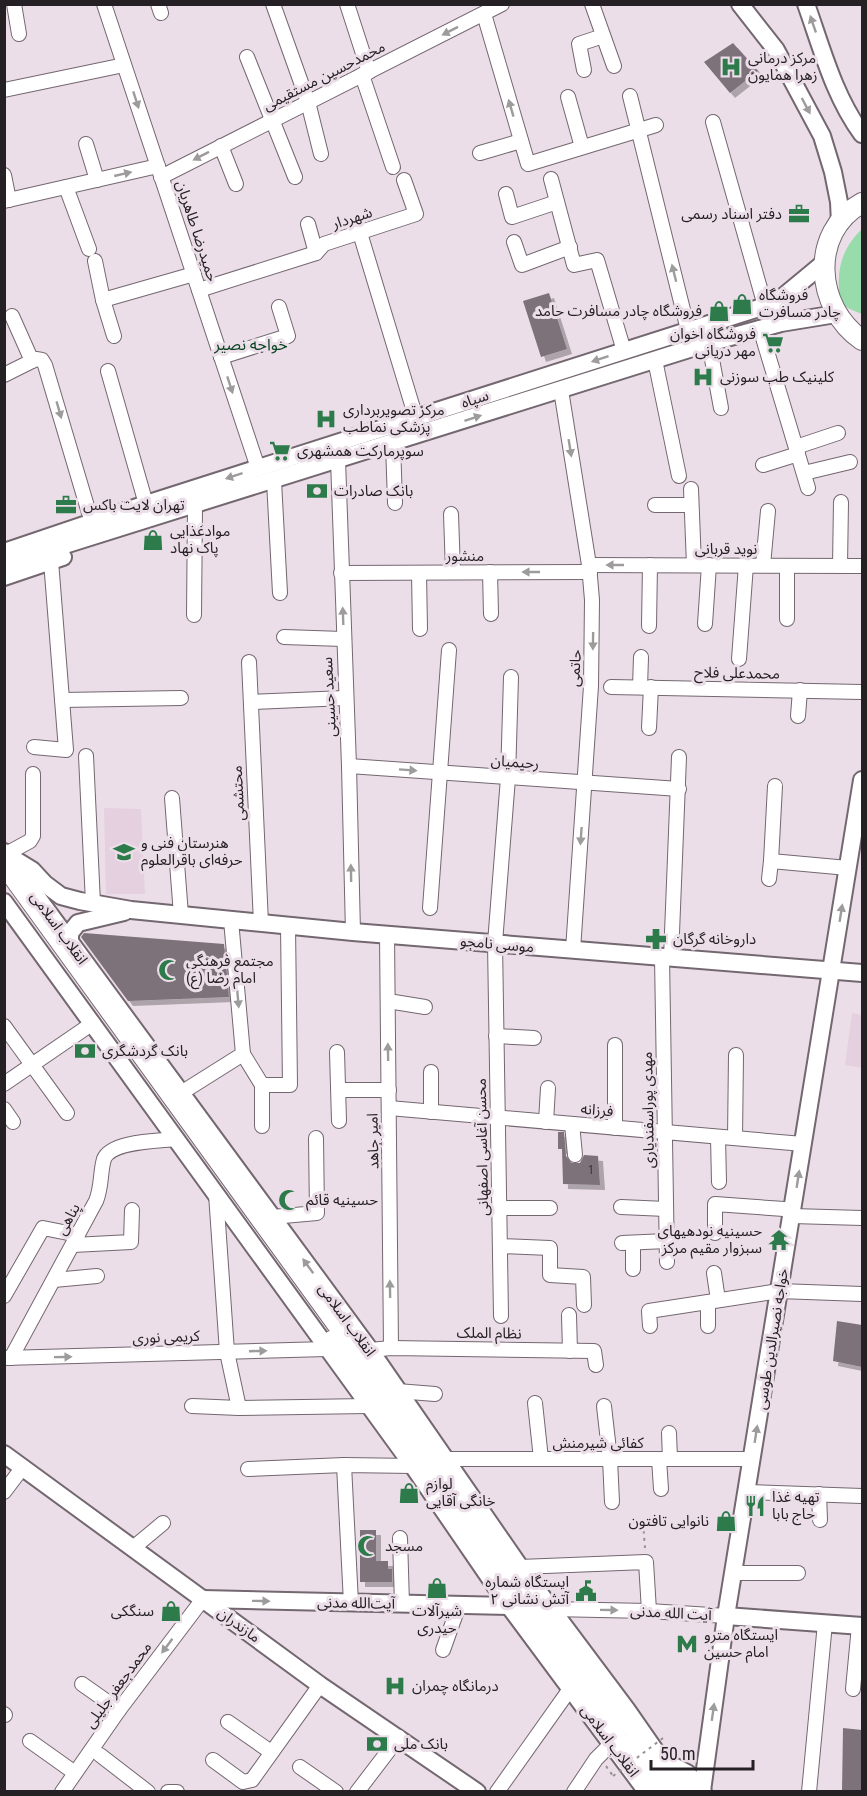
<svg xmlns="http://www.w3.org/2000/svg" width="867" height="1796" font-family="'Roboto Condensed','Noto Sans Arabic',sans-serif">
<defs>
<filter id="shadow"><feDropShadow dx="5" dy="5" stdDeviation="0" flood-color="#0004"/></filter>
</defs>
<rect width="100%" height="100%" fill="#ecdee8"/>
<g fill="#e4d0de">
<polygon points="104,808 141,809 145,894 106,894"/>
<polygon points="852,1013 862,1015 862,1068 845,1065"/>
</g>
<path fill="#98dcac" d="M862,229V314C854,311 843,307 839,299C838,296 839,292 839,289C837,265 845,245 862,229Z"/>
<g fill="#7d717a" filter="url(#shadow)">
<polygon points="733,43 758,71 730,93 704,62"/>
<polygon points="549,293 567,349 541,357 523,301"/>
<polygon points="84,933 224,944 229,997 128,1001 81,937"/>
<polygon points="558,1132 564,1132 566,1156 571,1163 580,1163 584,1155 598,1156 600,1185 563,1184 562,1149 558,1149"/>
<polygon points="837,1321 862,1325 862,1367 833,1361"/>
<polygon points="360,1530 376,1530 376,1561 388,1561 388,1569 392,1569 392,1582 360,1582"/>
<polygon points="843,1728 862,1730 862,1791 842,1791"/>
</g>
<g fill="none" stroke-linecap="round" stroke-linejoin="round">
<defs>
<g id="minor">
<polyline points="14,4 19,34"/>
<polyline points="104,4 258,468"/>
<polyline points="158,4 161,13"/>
<polyline points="273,4 308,102 321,154"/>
<polyline points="347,4 369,72"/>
<polyline points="592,4 614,66"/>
<polyline points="484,14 528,164 656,125"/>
<polyline points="247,57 295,177"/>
<polyline points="584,70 579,44 603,36"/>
<polyline points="362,75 393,167"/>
<polyline points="4,90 124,65"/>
<polyline points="630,96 688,330"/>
<polyline points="568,97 582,147"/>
<polyline points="713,122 765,306"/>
<polyline points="86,144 97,180"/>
<polyline points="221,146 236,184"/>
<polyline points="480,153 521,141"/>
<polyline points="4,175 9,200"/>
<polyline points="161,177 502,4"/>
<polyline points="551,179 574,265 597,260 624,351"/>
<polyline points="66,187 89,249"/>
<polyline points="506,194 512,217 557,202"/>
<polyline points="4,201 158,166"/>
<polyline points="308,224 316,253"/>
<polyline points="360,233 416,418"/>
<polyline points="514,242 522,265 570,247"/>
<polyline points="95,261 103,300 114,336"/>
<polyline points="199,290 316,253 324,244 416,214 404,180"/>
<polyline points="103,300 194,274"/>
<polyline points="12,316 32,361"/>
<polyline points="760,328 808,488"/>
<polyline points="709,343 721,408"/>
<polyline points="221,357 288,336 279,307"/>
<polyline points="655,360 679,476"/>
<polyline points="108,371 146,504"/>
<polyline points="4,375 36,359 42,360 45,365 89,513"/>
<polyline points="561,390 589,565 592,600 591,686 573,950"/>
<polyline points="393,443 395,503"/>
<polyline points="796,447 838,433"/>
<polyline points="338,460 349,766 353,932"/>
<polyline points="763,465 798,454"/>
<polyline points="804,473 850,462"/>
<polyline points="274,481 280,593"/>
<polyline points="691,489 694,565"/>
<polyline points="655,505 691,505"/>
<polyline points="451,514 453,572"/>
<polyline points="589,565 862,566"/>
<polyline points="763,565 768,511"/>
<polyline points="840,566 841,502"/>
<polyline points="490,572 491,614"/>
<polyline points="341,573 590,572"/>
<polyline points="419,573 420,629"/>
<polyline points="194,615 195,506"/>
<polyline points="787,619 787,566"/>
<polyline points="705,624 709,565"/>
<polyline points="649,626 650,565"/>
<polyline points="284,637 343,639"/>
<polyline points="739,659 746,565"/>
<polyline points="249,662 261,923"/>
<polyline points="611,687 862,692"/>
<polyline points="640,687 641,657"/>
<polyline points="62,700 181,698"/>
<polyline points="251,702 345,698"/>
<polyline points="798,716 800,690"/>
<polyline points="649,728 651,687"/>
<polyline points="34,747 66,750 51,561"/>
<polyline points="86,756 93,903"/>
<polyline points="349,766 679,789"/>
<polyline points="172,798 181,915"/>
<polyline points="6,854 30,841 33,836 33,774"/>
<polyline points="771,861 775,786"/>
<polyline points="4,869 580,1665 631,1730 672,1792"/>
<polyline points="769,879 771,861 848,868"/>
<polyline points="430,908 449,650"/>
<polyline points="387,935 391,1348"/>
<polyline points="662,957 667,1262"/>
<polyline points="671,958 679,757"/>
<polyline points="388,1001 425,1007"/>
<polyline points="4,1026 67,1113"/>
<polyline points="496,1036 534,1038"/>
<polyline points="337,1052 339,1121"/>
<polyline points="243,1054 262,1085 290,1085 288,926"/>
<polyline points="431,1072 431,1112"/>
<polyline points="4,1084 93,1023"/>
<polyline points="262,1085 262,1126"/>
<polyline points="339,1090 389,1090"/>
<polyline points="181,1093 243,1054 231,920"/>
<polyline points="389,1108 803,1144"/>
<polyline points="4,1109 13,1122"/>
<polyline points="546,1122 548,1088"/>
<polyline points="572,1124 575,1155"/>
<polyline points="615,1128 615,1045"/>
<polyline points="718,1137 719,1182"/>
<polyline points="735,1138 736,1055"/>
<polyline points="216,1194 227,1352 239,1408 368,1406"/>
<polyline points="621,1207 666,1209"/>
<polyline points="499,1208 550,1208"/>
<polyline points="792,1216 862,1218"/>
<polyline points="272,1217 317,1213 316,1138"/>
<polyline points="715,1233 715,1204 784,1209"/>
<polyline points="622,1243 667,1241"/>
<polyline points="73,1245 131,1242 132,1210"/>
<polyline points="500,1246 550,1248 550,1275 583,1277 584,1305"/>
<polyline points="633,1269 633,1243"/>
<polyline points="714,1273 718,1300"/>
<polyline points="54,1280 97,1276"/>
<polyline points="4,1296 43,1228 78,1235"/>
<polyline points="708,1302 708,1326"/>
<polyline points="569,1315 570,1351"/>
<polyline points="501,1316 495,943 508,778 511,677"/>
<polyline points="650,1326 649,1311 779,1291 862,1294"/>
<polyline points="331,1338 659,1792"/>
<polyline points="370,1350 391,1348 594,1351 596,1365"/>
<polyline points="4,1358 327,1349"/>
<path d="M11,1358L96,1201C102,1187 100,1172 104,1159C111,1141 158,1141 175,1139"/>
<polyline points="397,1391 435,1394"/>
<polyline points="535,1403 541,1459"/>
<polyline points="192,1406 239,1408"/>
<polyline points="604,1406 610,1459 612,1502"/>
<polyline points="669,1433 670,1459"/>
<polyline points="444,1459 752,1459"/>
<polyline points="659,1459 661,1489"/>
<polyline points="344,1465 351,1603"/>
<polyline points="248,1469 344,1465 413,1466"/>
<polyline points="4,1492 23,1467"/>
<polyline points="747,1492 862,1496"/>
<polyline points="819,1494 820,1520"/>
<polyline points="400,1538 402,1604"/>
<polyline points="133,1548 163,1523"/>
<polyline points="520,1567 646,1562 649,1611"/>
<polyline points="733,1573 798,1573"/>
<polyline points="550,1609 649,1611 726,1616"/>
<polyline points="443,1650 459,1605"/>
<polyline points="82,1684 119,1710"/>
<polyline points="853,1689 859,1626"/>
<polyline points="4,1714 5,1715"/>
<polyline points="228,1722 271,1752"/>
<polyline points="30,1741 75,1773"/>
<polyline points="100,1755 148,1792"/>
<polyline points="213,1760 243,1782 252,1780 320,1685"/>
<polyline points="300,1767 336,1792"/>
<polyline points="62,1792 119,1710 203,1599"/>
<polyline points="168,1792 177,1792"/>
<polyline points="357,1792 399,1737"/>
<polyline points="497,1792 570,1689"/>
<polyline points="574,1792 596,1759 612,1743"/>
<polyline points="809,1792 825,1623"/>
</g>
<g id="major">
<polyline points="740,4 776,50 822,136 833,172 839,202 840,223"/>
<path d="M806,4C822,49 834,96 862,134"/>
<polyline points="4,552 146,504 765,306 778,301 825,262"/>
<polyline points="4,564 705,344 781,323 836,314"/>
<polyline points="4,577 63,557"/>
<polyline points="4,852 370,1350 520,1567 627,1710 684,1792"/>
<polyline points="14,859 32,870 45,884 61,896 80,901 131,910 353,932 862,973"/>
<polyline points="4,902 413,1466 509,1606 647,1792"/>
<polyline points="70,943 70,933 78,923 124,912"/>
<polyline points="4,1454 320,1685 477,1792"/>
<polyline points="203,1599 509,1606"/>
<polyline points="726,1616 862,1626"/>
<polyline points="664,1761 687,1773 703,1792"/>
<polyline points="702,1791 726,1616 862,780"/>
</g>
<path id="highway" d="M862,203C809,232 815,308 862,340"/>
</defs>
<use href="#minor" stroke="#736770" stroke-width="16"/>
<use href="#major" stroke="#736770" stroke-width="20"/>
<use href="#highway" stroke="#736770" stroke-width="22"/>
<g stroke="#998f96" stroke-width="2" stroke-dasharray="3 4.5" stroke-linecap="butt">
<polyline points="643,1523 645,1548"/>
<polyline points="606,1766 613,1776"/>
</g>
<use href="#minor" stroke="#fff" stroke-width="14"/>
<use href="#major" stroke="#fff" stroke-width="16"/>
<use href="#highway" stroke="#fff" stroke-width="20"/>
<polyline stroke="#998f96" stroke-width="2" stroke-dasharray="3 4.5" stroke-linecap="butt" points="613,1776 663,1738"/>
</g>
<defs><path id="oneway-solid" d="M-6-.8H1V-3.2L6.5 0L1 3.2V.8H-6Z" transform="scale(1.5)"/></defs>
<g fill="#9d9b9c">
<use href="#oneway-solid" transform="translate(813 24) rotate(-109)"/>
<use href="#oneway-solid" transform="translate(450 31) rotate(153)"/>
<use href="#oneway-solid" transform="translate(136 100) rotate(72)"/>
<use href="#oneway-solid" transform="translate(806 106) rotate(62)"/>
<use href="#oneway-solid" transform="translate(511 108) rotate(-106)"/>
<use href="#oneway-solid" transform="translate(201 156) rotate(153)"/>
<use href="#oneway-solid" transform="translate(123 174) rotate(-13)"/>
<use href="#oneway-solid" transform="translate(674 273) rotate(-104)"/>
<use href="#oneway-solid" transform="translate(600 359) rotate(162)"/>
<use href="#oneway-solid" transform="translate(230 385) rotate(72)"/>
<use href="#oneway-solid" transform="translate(59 410) rotate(74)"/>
<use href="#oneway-solid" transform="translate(473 418) rotate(-18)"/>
<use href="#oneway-solid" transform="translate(570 448) rotate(81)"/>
<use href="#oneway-solid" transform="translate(234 476) rotate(162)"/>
<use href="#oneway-solid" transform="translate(615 565) rotate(-180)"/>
<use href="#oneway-solid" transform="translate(531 572) rotate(180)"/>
<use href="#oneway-solid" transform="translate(343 616) rotate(-92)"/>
<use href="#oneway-solid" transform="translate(593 641) rotate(91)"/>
<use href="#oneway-solid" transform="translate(408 770) rotate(4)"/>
<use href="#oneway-solid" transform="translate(581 836) rotate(94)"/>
<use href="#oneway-solid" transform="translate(351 873) rotate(-91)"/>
<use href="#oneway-solid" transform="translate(841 913) rotate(-81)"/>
<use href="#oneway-solid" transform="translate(238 999) rotate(85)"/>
<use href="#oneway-solid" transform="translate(388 1052) rotate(-91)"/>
<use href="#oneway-solid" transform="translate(798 1179) rotate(-81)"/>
<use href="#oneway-solid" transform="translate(308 1266) rotate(-126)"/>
<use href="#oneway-solid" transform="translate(390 1289) rotate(-91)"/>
<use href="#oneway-solid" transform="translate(258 1351) rotate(-2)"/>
<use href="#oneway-solid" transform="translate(63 1357) rotate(-1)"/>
<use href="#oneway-solid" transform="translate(756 1434) rotate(-81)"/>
<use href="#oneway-solid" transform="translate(261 1601) rotate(1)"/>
<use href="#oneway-solid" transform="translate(609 1610) rotate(1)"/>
<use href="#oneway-solid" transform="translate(167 1646) rotate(127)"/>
<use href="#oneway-solid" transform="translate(713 1712) rotate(-82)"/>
</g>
<defs>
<symbol id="hospital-bare" viewBox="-9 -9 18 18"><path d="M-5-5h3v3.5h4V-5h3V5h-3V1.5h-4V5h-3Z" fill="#2d7b4b" stroke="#ecdee8" stroke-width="2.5" paint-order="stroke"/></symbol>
<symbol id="office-bare" viewBox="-9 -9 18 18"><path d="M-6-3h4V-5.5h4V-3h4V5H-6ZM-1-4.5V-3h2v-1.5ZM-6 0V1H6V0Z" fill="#2d7b4b" stroke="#ecdee8" stroke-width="2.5" paint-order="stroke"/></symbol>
<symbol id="shop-bare" viewBox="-9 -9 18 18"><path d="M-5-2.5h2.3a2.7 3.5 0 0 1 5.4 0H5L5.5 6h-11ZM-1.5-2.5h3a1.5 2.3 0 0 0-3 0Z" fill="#2d7b4b" stroke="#ecdee8" stroke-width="2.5" paint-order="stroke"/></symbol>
<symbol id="supermarket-bare" viewBox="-9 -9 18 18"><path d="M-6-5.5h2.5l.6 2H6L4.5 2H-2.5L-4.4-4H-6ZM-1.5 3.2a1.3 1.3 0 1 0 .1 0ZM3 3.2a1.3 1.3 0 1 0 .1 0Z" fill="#2d7b4b" stroke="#ecdee8" stroke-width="2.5" paint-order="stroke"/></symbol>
<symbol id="bank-bare" viewBox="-9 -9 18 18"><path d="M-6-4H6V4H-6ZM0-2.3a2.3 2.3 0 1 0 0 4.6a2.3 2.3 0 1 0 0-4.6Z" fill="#2d7b4b" stroke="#ecdee8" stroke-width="2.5" paint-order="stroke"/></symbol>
<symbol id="school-bare" viewBox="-9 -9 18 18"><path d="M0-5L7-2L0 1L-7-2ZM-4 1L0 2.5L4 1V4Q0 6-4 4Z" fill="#2d7b4b" stroke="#ecdee8" stroke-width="2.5" paint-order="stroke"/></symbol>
<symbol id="pharmacy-bare" viewBox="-9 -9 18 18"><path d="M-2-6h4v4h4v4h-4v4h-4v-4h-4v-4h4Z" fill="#2d7b4b" stroke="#ecdee8" stroke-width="2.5" paint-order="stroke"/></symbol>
<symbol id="mosque-bare" viewBox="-9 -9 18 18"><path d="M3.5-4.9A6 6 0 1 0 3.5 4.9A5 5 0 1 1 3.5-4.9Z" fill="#2d7b4b" stroke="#ecdee8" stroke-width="2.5" paint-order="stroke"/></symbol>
<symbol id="temple-bare" viewBox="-9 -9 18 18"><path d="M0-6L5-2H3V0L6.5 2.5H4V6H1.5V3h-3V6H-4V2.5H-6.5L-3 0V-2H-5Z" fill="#2d7b4b" stroke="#ecdee8" stroke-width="2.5" paint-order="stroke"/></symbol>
<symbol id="restaurant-bare" viewBox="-9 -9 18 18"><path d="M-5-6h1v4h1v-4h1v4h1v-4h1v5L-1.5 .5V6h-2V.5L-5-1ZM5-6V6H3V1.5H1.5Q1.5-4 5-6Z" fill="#2d7b4b" stroke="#ecdee8" stroke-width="2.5" paint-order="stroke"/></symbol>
<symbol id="civic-bare" viewBox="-9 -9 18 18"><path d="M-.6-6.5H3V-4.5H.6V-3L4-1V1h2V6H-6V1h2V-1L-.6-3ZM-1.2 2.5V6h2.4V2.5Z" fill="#2d7b4b" stroke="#ecdee8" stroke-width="2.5" paint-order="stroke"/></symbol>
<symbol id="metro-bare" viewBox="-9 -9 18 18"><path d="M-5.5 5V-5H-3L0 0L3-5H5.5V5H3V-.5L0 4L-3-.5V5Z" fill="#2d7b4b" stroke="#ecdee8" stroke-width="2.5" paint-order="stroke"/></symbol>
</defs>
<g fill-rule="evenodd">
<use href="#hospital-bare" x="716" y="52" width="30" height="30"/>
<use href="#office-bare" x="784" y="199" width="30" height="30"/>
<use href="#shop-bare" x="727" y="289" width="30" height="30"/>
<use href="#shop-bare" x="704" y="296" width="30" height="30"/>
<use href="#supermarket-bare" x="758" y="328" width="30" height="30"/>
<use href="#hospital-bare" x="688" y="362" width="30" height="30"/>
<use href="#hospital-bare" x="311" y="404" width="30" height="30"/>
<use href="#supermarket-bare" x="265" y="436" width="30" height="30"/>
<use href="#bank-bare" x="302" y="476" width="30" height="30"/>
<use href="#office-bare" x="51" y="490" width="30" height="30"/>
<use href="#shop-bare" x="138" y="525" width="30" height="30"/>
<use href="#school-bare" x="109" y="837" width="30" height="30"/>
<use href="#pharmacy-bare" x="641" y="924" width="30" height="30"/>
<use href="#mosque-bare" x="154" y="955" width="30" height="30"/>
<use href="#bank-bare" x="70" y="1036" width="30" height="30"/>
<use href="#mosque-bare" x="274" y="1185" width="30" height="30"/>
<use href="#temple-bare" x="764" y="1225" width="30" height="30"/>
<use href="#shop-bare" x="394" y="1478" width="30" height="30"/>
<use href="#restaurant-bare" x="740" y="1491" width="30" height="30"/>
<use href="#shop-bare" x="711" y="1506" width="30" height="30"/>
<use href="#mosque-bare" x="353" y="1531" width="30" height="30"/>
<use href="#shop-bare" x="422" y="1573" width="30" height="30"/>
<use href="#civic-bare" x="571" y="1576" width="30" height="30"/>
<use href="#shop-bare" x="156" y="1596" width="30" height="30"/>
<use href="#metro-bare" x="672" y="1629" width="30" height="30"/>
<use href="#hospital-bare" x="380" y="1671" width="30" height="30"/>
<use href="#bank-bare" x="362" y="1729" width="30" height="30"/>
</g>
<g text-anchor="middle" stroke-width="6" stroke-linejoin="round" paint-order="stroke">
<g font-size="12" fill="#3b343a">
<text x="591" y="1174">1</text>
</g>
<g font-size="15" fill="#252024" stroke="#ecdee8" text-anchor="start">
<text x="748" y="63">مرکز درمانی<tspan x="748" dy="17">زهرا همایون</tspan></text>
<text x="782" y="219" text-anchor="end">دفتر اسناد رسمی</text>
<text x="759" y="300">فروشگاه<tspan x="759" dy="17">چادر مسافرت</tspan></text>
<text x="702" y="316" text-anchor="end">فروشگاه چادر مسافرت حامد</text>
<text x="756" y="339" text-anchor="end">فروشگاه اخوان<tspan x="756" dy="17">مهر دریانی</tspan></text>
<text x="720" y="382">کلینیک طب سوزنی</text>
<text x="343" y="415">مرکز تصویربرداری<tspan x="343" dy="17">پزشکی نماطب</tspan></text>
<text x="297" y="456">سوپرمارکت همشهری</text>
<text x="334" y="496">بانک صادرات</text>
<text x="83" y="510">تهران لایت باکس</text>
<text x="170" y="536">موادغذایی<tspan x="170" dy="17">پاک نهاد</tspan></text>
<text x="141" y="848">هنرستان فنی و<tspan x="141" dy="17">حرفه‌ای باقرالعلوم</tspan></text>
<text x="673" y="944">داروخانه گرگان</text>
<text x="186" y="966">مجتمع فرهنگی<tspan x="186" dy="17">امام رضا (ع)</tspan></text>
<text x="102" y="1056">بانک گردشگری</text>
<text x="306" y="1205">حسینیه قائم</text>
<text x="762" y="1236" text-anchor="end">حسینیه نودهیهای<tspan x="762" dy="17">سبزوار مقیم مرکز</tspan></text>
<text x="426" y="1489">لوازم<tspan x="426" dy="17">خانگی آقایی</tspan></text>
<text x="772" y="1502">تهیه غذا<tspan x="772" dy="17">حاج بابا</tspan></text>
<text x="709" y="1526" text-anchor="end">نانوایی تافتون</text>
<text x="385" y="1551">مسجد</text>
<text x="569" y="1587" text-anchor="end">ایستگاه شماره<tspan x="569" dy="17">۲ آتش نشانی</tspan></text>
<text x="154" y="1616" text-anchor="end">سنگکی</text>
<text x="437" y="1616" text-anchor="middle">شیرآلات<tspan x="437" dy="17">حیدری</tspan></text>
<text x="704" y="1640">ایستگاه مترو<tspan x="704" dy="17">امام حسین</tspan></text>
<text x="412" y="1691">درمانگاه چمران</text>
<text x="394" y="1749">بانک ملی</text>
</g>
<g font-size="15" fill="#252024" stroke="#ecdee8">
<text transform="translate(324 76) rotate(-27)" y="5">محمدحسین مستقیمی</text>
<text transform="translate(352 218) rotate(-18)" y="5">شهردار</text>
<text transform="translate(197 231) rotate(72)" y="5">حمیدرضا طاهریان</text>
<text transform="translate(475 399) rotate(-18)" y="5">سپاه</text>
<text x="726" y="554">نوید قربانی</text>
<text x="465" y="561">منشور</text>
<text transform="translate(575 668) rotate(-87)" y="5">حاتمی</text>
<text transform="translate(737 673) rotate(1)" y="5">محمدعلی فلاح</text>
<text transform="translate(329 697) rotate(-93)" y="5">سعید حسینی</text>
<text transform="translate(515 762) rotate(4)" y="5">رحیمیان</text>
<text transform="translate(238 793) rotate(-93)" y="5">محتشمی</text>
<text transform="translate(59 928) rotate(54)" y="5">انقلاب اسلامی</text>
<text transform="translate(497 944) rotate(5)" y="5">موسی نامجو</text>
<text transform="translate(597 1110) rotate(5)" y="5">فرزانه</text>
<text transform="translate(648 1110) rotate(-91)" y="5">مهدی پوراسفندیاری</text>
<text transform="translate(373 1141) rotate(-91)" y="5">امیر جاهد</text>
<text transform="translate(482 1147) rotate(-91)" y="5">محسن آغاسی اصفهانی</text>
<text transform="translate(68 1219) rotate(-61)" y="5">پناهی</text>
<text transform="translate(347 1320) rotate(54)" y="5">انقلاب اسلامی</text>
<text transform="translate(489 1333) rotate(1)" y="5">نظام الملک</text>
<text transform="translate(166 1337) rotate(-2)" y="5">کریمی نوری</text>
<text transform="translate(772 1339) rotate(-81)" y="5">خواجه نصیرالدین طوسی</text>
<text x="598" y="1448">کفائی شیرمنش</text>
<text transform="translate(356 1603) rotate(1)" y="5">آیت‌الله مدنی</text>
<text transform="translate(671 1613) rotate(3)" y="5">آیت الله مدنی</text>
<text transform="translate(239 1625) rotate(36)" y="5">مازندران</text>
<text transform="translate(118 1685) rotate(-54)" y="5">محمدجعفر جلیلی</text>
<text transform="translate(610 1741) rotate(53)" y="5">انقلاب اسلامی</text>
</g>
<g font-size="16" fill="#084221" stroke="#ecdee8">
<text x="251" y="350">خواجه نصیر</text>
</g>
</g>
<rect width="867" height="1796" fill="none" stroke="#252024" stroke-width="12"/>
<path d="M651 1760v9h102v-9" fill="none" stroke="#252024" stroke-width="3"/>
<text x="660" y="1760" font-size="18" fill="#252024" stroke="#ecdee8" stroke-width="4.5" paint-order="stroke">50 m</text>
</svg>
